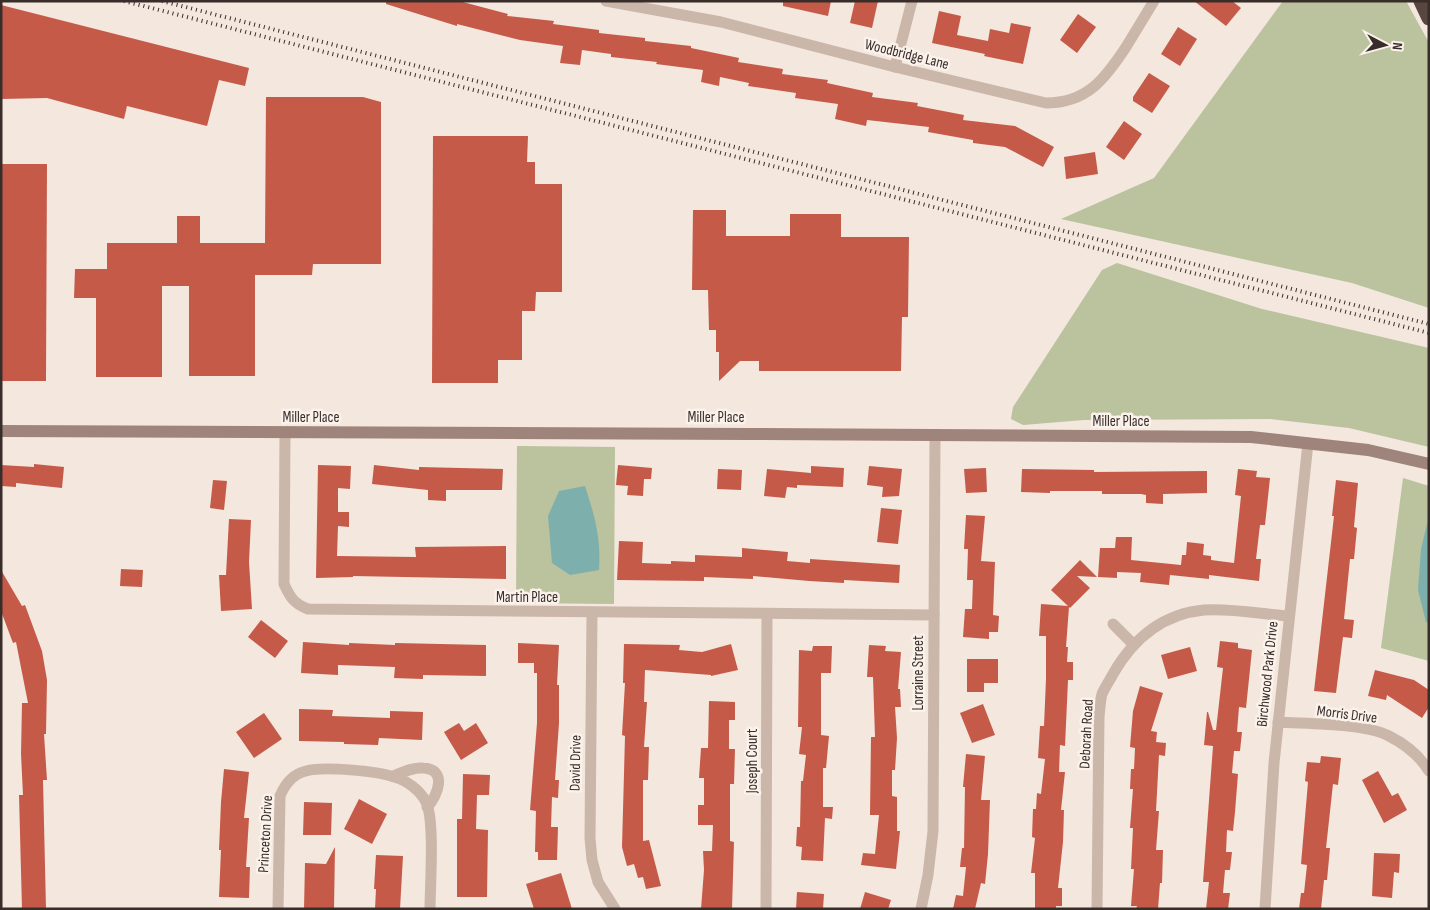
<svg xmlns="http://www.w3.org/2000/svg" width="1430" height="910" font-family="'Sofia Sans Condensed',sans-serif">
<rect width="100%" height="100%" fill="#f3e7de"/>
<g fill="#bac29e">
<polygon points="1283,1 1406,1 1427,39 1429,42 1429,308 1352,283 1061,219 1154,178"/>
<polygon points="1117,263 1262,309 1429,348 1429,447 1349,428 1270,419 1084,420 1023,425 1011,419 1013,407 1102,270"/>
<polygon points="517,446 615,447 614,604 516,603"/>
<polygon points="1403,478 1429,486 1429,661 1381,648"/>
</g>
<g fill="#7db0ad">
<path d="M585,486C595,517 601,538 599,570L570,575L552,563L548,516L559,491Z"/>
<polygon points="1429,516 1429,623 1426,622 1418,590 1421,549"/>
</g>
<g fill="#c65a49">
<polygon points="386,1 459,1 508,14 507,16 554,21 553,24 599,30 599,33 645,38 645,41 691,46 691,48 739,58 738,62 783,69 782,74 828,80 827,83 873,93 872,97 918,103 917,106 964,115 963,120 1015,126 1054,147 1043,167 1005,147 973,143 973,140 928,132 929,127 867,120 866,126 835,119 838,104 795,98 796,93 748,86 749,83 720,77 719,86 701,82 703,70 656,64 657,62 611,57 611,54 582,50 580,65 560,63 563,46 520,40 457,24 457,26 386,4"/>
<polygon points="783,1 831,1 828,16 783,6"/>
<polygon points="855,1 878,1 872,28 850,23"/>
<polygon points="1194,1 1232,1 1241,8 1226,26"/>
<polygon points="1,5 249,68 245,86 219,80 207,126 127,106 124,119 47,98 1,99"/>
<polygon points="939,11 961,16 957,35 988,41 990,29 1009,33 1011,23 1031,27 1023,64 984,56 985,54 932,43"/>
<polygon points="1078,14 1096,27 1077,53 1060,40"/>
<polygon points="1178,27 1197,39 1180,66 1161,54"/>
<polygon points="1149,73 1170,86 1152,113 1133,101 1133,97"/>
<polygon points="266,97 363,97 381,102 381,264 313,264 312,275 255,275 255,376 189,376 189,286 162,286 162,377 96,377 96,298 74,298 75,269 107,269 107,243 177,243 177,216 200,216 200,243 265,243"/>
<polygon points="1124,121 1142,134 1124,160 1106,147"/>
<polygon points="433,136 528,136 527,162 535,162 535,184 562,184 562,292 536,292 535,311 522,311 522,360 498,360 498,383 432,383"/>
<polygon points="1095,152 1098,174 1066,179 1064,157"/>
<polygon points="1,164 47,164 46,381 1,381"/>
<polygon points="693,210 726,210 726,236 790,236 790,214 841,214 841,237 909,237 908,317 902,317 901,371 759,371 759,361 740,361 719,381 719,352 716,352 716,330 709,330 708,290 692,290"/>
<polygon points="34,464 64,467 62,488 16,483 16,487 1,486 1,465 34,467"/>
<polygon points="318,465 351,466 350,489 338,488 338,512 349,512 349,527 338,526 337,556 416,557 415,547 506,546 506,579 353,576 353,577 316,578"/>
<polygon points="374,465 419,470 419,467 503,469 502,490 446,490 446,501 428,500 428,490 372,484"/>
<polygon points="618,465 652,468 651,479 644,479 643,496 627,495 628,486 616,485"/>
<polygon points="811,466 844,468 843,487 797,485 797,488 787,487 785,498 764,496 767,469 811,473"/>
<polygon points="869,466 902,469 899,496 882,497 883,487 867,485"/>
<polygon points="986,468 987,492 966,493 964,469"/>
<polygon points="718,469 742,470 741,490 717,489"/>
<polygon points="1022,469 1094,470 1094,472 1207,471 1207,493 1163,494 1163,504 1146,503 1146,495 1141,494 1102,494 1102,491 1050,491 1050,493 1021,492"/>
<polygon points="1238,469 1257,471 1256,477 1270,478 1265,525 1260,525 1256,559 1261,559 1259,581 1209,575 1209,579 1170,575 1169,585 1140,582 1141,573 1117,572 1117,578 1098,577 1100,548 1115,548 1116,537 1132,537 1131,560 1181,565 1182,555 1186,555 1187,542 1204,544 1203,555 1211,556 1211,560 1234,563 1241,496 1235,495"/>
<polygon points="213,480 227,481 224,510 210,508"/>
<polygon points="1336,480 1358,483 1354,527 1357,528 1354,559 1350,559 1344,619 1354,620 1352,638 1343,637 1336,693 1314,691 1334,516 1332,516"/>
<polygon points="881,508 902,510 898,544 877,542"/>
<polygon points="966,515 985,516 981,561 995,562 993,615 999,616 998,632 989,632 989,639 963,637 965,609 972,609 973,580 967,580 968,549 964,549"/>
<polygon points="229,519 251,520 249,562 252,609 221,611 219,575 226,575"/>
<polygon points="619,541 643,542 642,563 671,564 671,561 695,562 695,555 742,557 742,548 788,552 787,561 810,563 810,559 900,565 899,583 844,580 844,583 809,581 753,576 753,579 704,577 704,581 617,580"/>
<polygon points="1080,560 1097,577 1077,576 1090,588 1070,608 1069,607 1066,647 1068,647 1067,662 1073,662 1073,680 1068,680 1065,746 1060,745 1059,772 1065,772 1061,810 1064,810 1063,842 1058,888 1062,888 1062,906 1056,906 1056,909 1035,909 1035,873 1031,873 1035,838 1032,837 1033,809 1036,809 1037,793 1041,794 1045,759 1038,758 1040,726 1044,726 1046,679 1046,636 1039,636 1041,604 1068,606 1051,590"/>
<polygon points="121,569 143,570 142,587 120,586"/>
<polygon points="1,570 22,606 25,605 42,651 47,680 46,734 44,734 47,780 43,780 46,909 22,909 19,795 23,795 21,754 22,703 28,703 16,642 13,643 1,611"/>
<polygon points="261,620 288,641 275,658 248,637"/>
<polygon points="1220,641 1238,643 1238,648 1252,650 1246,708 1239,707 1237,732 1242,732 1240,751 1234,751 1232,773 1238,774 1235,812 1233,831 1227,830 1226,852 1232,852 1230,870 1225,870 1223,893 1230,893 1228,909 1206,909 1209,882 1203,882 1213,746 1204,745 1207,712 1208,712 1213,730 1216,730 1223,668 1217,667"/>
<polygon points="303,642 349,645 349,643 395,645 395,643 486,645 486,676 423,675 423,679 394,678 395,667 338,665 338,675 301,673"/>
<polygon points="518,643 559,645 557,685 559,685 559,723 555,780 559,780 558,798 552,797 551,827 558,827 557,860 538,860 538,852 535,852 536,811 530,810 537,723 537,673 534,673 534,663 518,663"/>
<polygon points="624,644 680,645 679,650 702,652 731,644 738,670 711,676 711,675 645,670 644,702 647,702 644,747 649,747 648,780 643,780 643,841 649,840 661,886 646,889 643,877 638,878 634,864 627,866 622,847 625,736 622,735 625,683 623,683"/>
<polygon points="869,645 886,646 885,651 901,652 898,689 900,689 901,707 895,707 897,738 895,770 892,770 892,796 897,797 897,831 900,831 896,869 861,865 863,853 875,854 879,815 870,815 871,737 875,737 873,677 867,677"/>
<polygon points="813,646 832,646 831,673 821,673 821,735 829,736 826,768 823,768 823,807 833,807 832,819 825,818 823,861 801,860 802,847 796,846 797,827 800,827 801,781 803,781 806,755 799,754 802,727 798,727 799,650 812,651"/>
<polygon points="1190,647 1197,671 1168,679 1161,655"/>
<polygon points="967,659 998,659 998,683 984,683 984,692 967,692"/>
<polygon points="1375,670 1414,680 1429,690 1429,707 1422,718 1387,695 1386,700 1368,696"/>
<polygon points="1140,686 1163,693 1151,731 1157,732 1156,742 1166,743 1165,756 1159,755 1156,811 1159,811 1156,850 1163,850 1162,883 1160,883 1158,909 1136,909 1137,906 1131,906 1134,869 1131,869 1133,828 1130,828 1133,789 1130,789 1131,769 1134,769 1135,748 1130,747 1133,711"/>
<polygon points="709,701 735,702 735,720 729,720 729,749 735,749 734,784 730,784 730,841 734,842 732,909 701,909 704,870 703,851 712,851 713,825 698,825 698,805 704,805 704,778 699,778 701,748 708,748"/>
<polygon points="983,704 995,735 972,743 960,713"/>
<polygon points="299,709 333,710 332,716 390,718 390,711 423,712 422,740 379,738 378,745 344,744 344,742 299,741"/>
<polygon points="264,713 282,739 254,758 236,732"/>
<polygon points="459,723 464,731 476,723 488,743 461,760 444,732"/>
<polygon points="966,754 985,756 981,800 990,800 988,854 985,884 981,883 975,909 953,909 956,895 963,896 966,867 960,867 962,848 964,848 965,787 963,787"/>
<polygon points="1321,756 1341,758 1338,785 1333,784 1326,848 1330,848 1327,880 1324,880 1321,909 1299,909 1301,893 1304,893 1307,865 1301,864 1308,782 1305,781 1307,762 1320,763"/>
<polygon points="224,769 249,772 244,818 249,818 246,867 250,867 249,898 219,897 221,850 219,850 221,802"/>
<polygon points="1378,771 1392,796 1398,793 1407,810 1384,823 1362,780"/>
<polygon points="463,774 490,775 489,795 477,795 476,829 488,830 487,897 457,897 457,819 462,819"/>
<polygon points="359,799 387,814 372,844 344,829"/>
<polygon points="304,802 332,803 331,835 303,835"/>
<polygon points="335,847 334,909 304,909 305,863 326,864"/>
<polygon points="1374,853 1400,854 1399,873 1394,872 1392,898 1372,896"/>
<polygon points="376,855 403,856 400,909 375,909 376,889 374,889"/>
<polygon points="561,873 572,909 534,909 526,884"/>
<polygon points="797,892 824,894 823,909 796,909"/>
<polygon points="865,892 891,900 888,909 860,909"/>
</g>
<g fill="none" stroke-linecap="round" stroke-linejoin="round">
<g stroke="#cbb6aa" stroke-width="11">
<path d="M606,1L721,22L895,67L1046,103C1087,103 1105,79 1126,47C1135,32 1145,16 1154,1"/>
<polyline points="895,67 912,1"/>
<path d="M285,433L284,584C290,597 294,604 308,609L934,615"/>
<polyline points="592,613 590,838 592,860 598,882 615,909"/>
<polyline points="1113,624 1133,644"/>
<path d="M1278,722C1307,724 1364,723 1389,736C1405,744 1419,755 1429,771"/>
<path d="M393,776C403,772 413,767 423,768C448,769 438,796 427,807"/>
<path d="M278,909L280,796C285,784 293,774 306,771C323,766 377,771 394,777C406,780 420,790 426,802C435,820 430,886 430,909"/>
<polyline points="766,909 767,614"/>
<polyline points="921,909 928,875 933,831 935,436"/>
<path d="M1097,909L1099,717C1100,709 1100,701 1102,694C1105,687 1110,680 1113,674C1133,639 1162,614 1204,610C1231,608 1261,614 1288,616"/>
<polyline points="1265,909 1274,763 1308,443"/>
</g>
<polyline stroke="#9f847b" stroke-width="12" points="1,431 748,434 1251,437 1368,450 1429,464"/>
<polyline stroke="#5a4641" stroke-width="15" points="1421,1 1429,18"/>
<g stroke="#392d2a" stroke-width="4" stroke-dasharray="1 4" stroke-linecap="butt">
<polyline points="124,1 1429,333"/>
<polyline points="162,1 1429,324"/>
</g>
</g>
<g text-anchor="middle" stroke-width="5" stroke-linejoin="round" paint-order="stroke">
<g font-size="15" fill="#392d2a" stroke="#faf2eb">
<text transform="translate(907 54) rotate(14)" y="5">Woodbridge Lane</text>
<text x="311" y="422">Miller Place</text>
<text x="716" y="422">Miller Place</text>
<text x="1121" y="426">Miller Place</text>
<text x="527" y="602">Martin Place</text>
<text transform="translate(918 673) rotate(-90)" y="5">Lorraine Street</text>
<text transform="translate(1267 674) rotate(-84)" y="5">Birchwood Park Drive</text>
<text transform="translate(1347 714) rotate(7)" y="5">Morris Drive</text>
<text transform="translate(1086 734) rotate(-87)" y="5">Deborah Road</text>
<text transform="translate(752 761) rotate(-90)" y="5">Joseph Court</text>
<text transform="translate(575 763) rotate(-89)" y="5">David Drive</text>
<text transform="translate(265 834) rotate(-87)" y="5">Princeton Drive</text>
</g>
</g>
<rect width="1430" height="910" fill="none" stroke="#392d2a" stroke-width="5"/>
<g transform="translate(1385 45) rotate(96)" stroke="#faf2eb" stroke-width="4" paint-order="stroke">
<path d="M0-4L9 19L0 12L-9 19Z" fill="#392d2a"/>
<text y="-8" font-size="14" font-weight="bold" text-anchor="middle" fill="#392d2a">N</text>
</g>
</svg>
